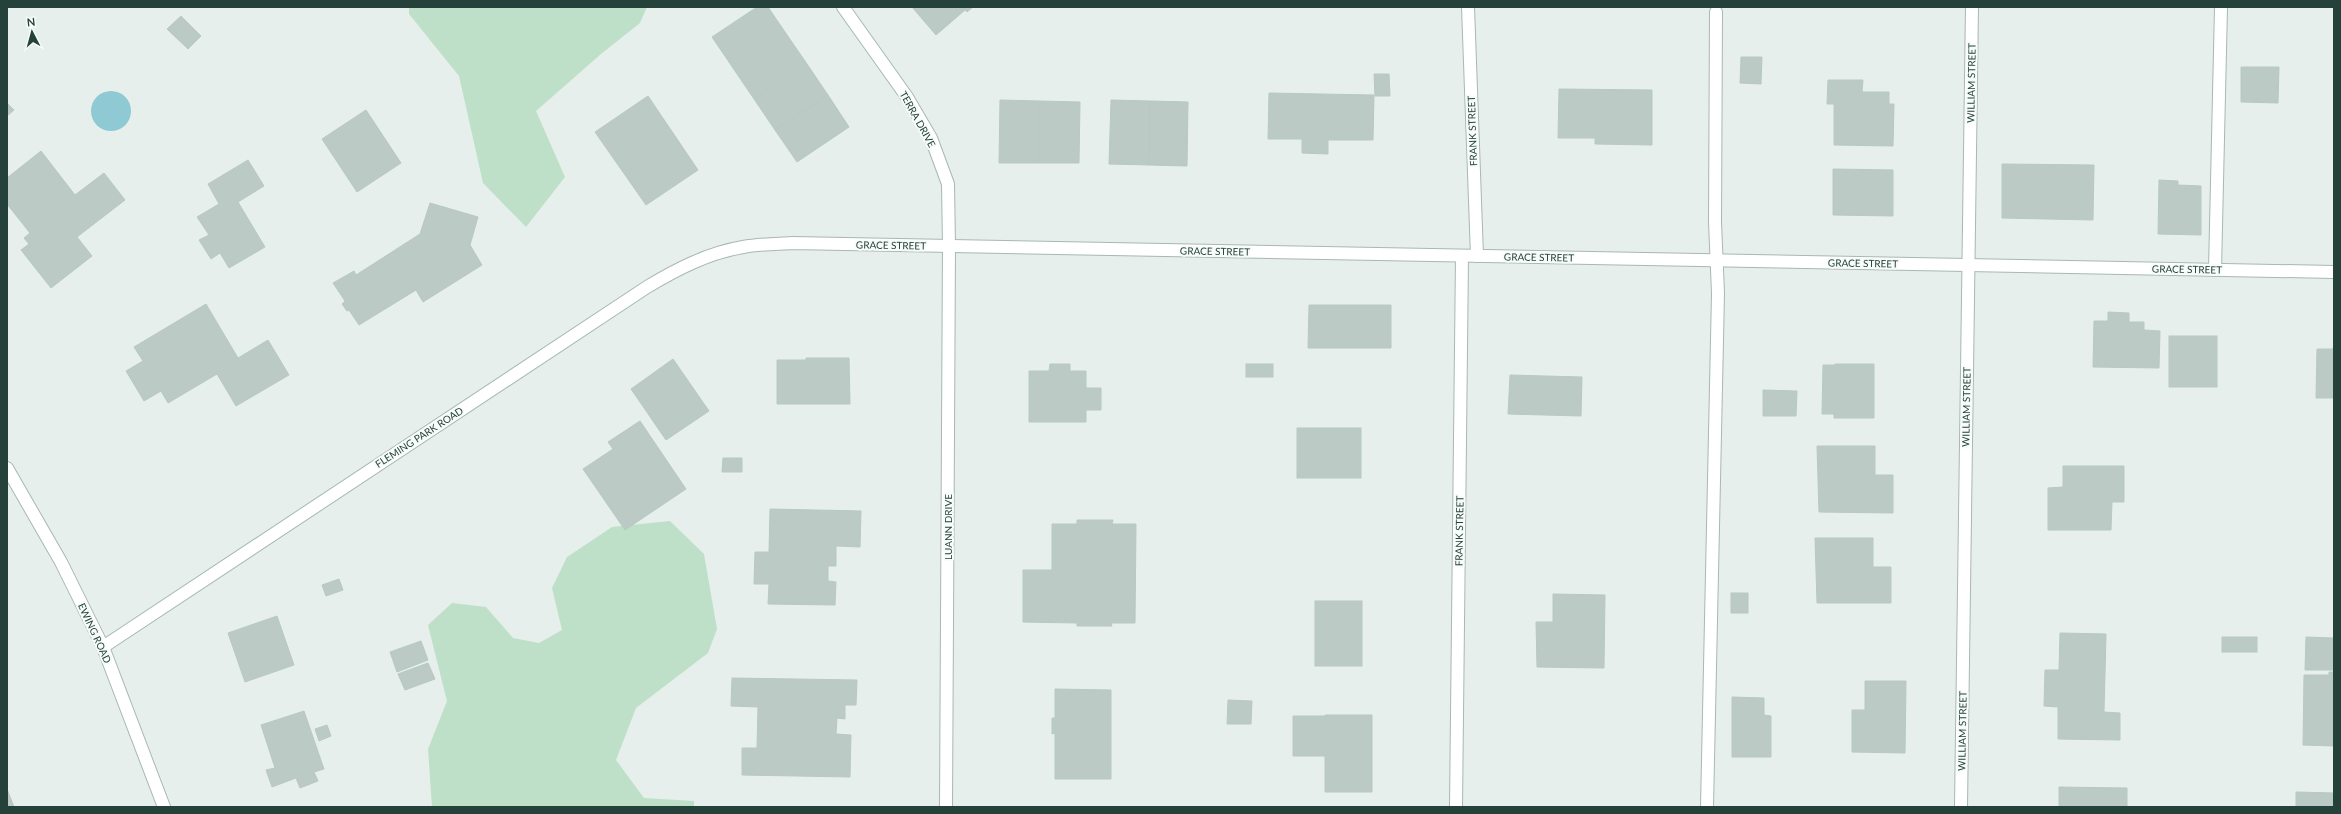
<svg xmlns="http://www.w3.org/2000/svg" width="2341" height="814" font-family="Lato,sans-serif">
<rect width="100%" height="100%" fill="#e6efeb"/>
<g fill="#bfe0c8">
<polygon points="409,7 647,7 640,23 601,54 536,111 565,177 526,227 483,183 459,76 409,14"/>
<polygon points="670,521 704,554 717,629 708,653 636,708 616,760 644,798 694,801 694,807 432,807 428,749 447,701 428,625 452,603 486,607 513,638 539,643 562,630 552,588 567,557 612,527"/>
</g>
<circle fill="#8ec9d4" cx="111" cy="111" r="20"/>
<g fill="#bbcac4" stroke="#b8c9c2">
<polygon points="757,7 768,7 785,32 733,68 712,37"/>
<polygon points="912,7 963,7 965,10 936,35"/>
<polygon points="963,7 973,7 967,12"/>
<polygon points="181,16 201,36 188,49 167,29"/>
<polygon points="785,32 807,64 754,99 733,68"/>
<polygon points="1741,57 1762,57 1761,84 1740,83"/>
<polygon points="807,64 828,95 775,130 754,99"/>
<polygon points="2241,67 2279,67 2278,103 2241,102"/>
<polygon points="1374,74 1389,74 1390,96 1375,96"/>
<polygon points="1828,80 1863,80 1862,92 1889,92 1889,104 1894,104 1893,146 1834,145 1834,104 1827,104"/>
<polygon points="1559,89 1652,90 1652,145 1595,144 1595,138 1558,138"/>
<polygon points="1269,93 1374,95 1373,140 1328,140 1328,154 1302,153 1302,139 1268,139"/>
<polygon points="828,95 849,127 797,162 775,130"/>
<polygon points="648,96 698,170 646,205 595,132"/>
<polygon points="1000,100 1040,101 1039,163 999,163"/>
<polygon points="1111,100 1150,101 1149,165 1109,164"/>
<polygon points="1040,101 1080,102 1079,163 1039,163"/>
<polygon points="1150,101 1188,102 1187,166 1149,165"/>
<polygon points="7,103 14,110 7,116"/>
<polygon points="366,110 401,163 357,192 322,139"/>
<polygon points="41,151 75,195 104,173 125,200 77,237 92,256 51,288 21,250 29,244 24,238 30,233 7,204 7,178"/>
<polygon points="248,160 264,186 238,202 265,247 229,268 220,253 211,259 199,240 209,235 197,217 219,204 208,184"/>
<polygon points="2002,164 2094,165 2093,220 2002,218"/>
<polygon points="1833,169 1893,170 1893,216 1833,215"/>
<polygon points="2159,180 2178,181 2178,185 2201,186 2201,235 2158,234"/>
<polygon points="430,203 478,217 470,245 482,265 423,302 416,290 359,325 349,310 347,311 342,304 345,301 333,283 354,271 356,275 420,234"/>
<polygon points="206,304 238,358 268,340 289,375 236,406 217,374 168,403 161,391 144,401 126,371 143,361 134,347"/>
<polygon points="1309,305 1391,305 1391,348 1308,348"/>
<polygon points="2108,312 2129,313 2129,322 2144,322 2144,330 2160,331 2159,368 2093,367 2094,321 2108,321"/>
<rect x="2169" y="336" width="48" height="51"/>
<polygon points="2334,343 2334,398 2316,398 2317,349 2333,349"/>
<polygon points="806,358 849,358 850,404 777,404 777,360 806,360"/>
<polygon points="673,359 709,411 666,440 631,389"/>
<polygon points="1050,364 1070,364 1070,371 1086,371 1086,388 1101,388 1101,410 1086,410 1086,422 1029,422 1029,371 1049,371"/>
<rect x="1246" y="364" width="27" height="13"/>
<polygon points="1835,364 1874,364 1874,418 1834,418 1834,414 1822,414 1823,365 1835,365"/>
<polygon points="1510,375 1582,377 1581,416 1508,414"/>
<polygon points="1763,390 1797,391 1796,416 1763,416"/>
<polygon points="640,421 686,489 625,530 583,469 613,449 608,442"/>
<rect x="1297" y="428" width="64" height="50"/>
<polygon points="1817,446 1875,446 1875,475 1893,475 1893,513 1819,512"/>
<polygon points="723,458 742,458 742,472 722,472"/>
<polygon points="2063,466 2124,466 2124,502 2112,502 2111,530 2048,530 2048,488 2063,487"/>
<polygon points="770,509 861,511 860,547 836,546 836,566 828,566 828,581 836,582 835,605 768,604 769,584 754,584 755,552 769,552"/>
<polygon points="1077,520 1113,520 1112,524 1136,524 1135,623 1111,623 1112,626 1077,626 1077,623 1023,622 1023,570 1052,570 1052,524 1077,524"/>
<polygon points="1815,538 1873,538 1873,567 1891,567 1891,603 1817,603"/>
<polygon points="339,579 343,590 326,596 322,585"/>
<rect x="1731" y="593" width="17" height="20"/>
<polygon points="1553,594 1605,595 1604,668 1537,667 1536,622 1553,622"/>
<rect x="1315" y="601" width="47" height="65"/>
<polygon points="277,616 294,665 245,682 228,633"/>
<polygon points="2060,633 2106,634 2104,712 2120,713 2120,740 2058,739 2058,707 2044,706 2045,670 2059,670"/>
<rect x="2222" y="637" width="35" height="15"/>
<polygon points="2306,637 2334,638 2334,670 2305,670"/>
<polygon points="421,641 428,660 397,672 390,652"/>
<polygon points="428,663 435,679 405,690 398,674"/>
<polygon points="2329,672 2334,672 2334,746 2303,745 2304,675 2329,675"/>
<polygon points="732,678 857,680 856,705 845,705 845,719 837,718 836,734 851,735 850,777 742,775 742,748 757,748 758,707 731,706"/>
<polygon points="1865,681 1906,681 1905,753 1852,752 1852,710 1865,710"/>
<polygon points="1055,689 1111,690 1111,779 1055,779 1055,733 1052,734 1052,718 1055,718"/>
<polygon points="1732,697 1764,698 1764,715 1771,716 1771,757 1732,757"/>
<polygon points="1228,700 1252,701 1251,724 1227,724"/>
<polygon points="304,711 324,769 314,772 318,781 300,788 296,778 272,787 266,770 275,768 261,725"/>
<polygon points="1325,715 1372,715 1372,792 1325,792 1325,756 1293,756 1293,716 1325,716"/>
<polygon points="327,725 331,736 319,741 315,729"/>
<polygon points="2059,787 2127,788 2127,807 2059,807"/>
<polygon points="7,789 14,807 7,807"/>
<polygon points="2296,792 2334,793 2334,807 2296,807"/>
</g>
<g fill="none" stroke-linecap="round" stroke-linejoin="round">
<defs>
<g id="minor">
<polyline points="843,7 907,97 931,138 948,184 949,246 946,807"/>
<polyline points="1468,7 1477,256"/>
<polyline points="2215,270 2221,7"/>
<polyline points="7,468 61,562 103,647 164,807"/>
<path d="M103,647L647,287C677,269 708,253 743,247C759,244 776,244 792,243L2334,272"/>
<polyline points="1456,807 1462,256"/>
<polyline points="1707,807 1718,293 1715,222 1716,12"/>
<polyline points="1961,807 1972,7"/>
</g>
</defs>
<use href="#minor" stroke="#a8b8b2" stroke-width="14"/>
<use href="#minor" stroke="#fff" stroke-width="12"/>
</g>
<g text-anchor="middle" stroke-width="4" stroke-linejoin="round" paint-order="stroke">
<g font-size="10" fill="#24423a" stroke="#f7fbf9">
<text transform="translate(1971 83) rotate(-89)" y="4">WILLIAM STREET</text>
<text transform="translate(918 119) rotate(61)" y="4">TERRA DRIVE</text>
<text transform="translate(1472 131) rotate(-92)" y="4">FRANK STREET</text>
<text transform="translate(891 245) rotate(1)" y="4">GRACE STREET</text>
<text transform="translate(1215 251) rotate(1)" y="4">GRACE STREET</text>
<text transform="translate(1539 257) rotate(1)" y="4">GRACE STREET</text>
<text transform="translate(1863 263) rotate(1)" y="4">GRACE STREET</text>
<text transform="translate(2187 269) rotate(1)" y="4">GRACE STREET</text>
<text transform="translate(1966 407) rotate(-89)" y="4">WILLIAM STREET</text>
<text transform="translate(419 437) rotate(-33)" y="4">FLEMING PARK ROAD</text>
<text transform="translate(948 527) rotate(-90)" y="4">LUANN DRIVE</text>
<text transform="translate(1459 531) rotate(-89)" y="4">FRANK STREET</text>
<text transform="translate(95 633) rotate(65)" y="4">EWING ROAD</text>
<text transform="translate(1962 731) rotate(-89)" y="4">WILLIAM STREET</text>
</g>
</g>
<rect width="2341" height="814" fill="none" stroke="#24423a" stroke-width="16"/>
<g transform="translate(32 32) rotate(354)" stroke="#f7fbf9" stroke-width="3" paint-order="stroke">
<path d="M0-3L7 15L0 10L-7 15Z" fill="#24423a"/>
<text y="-6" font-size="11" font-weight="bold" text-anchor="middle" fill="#24423a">N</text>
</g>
</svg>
